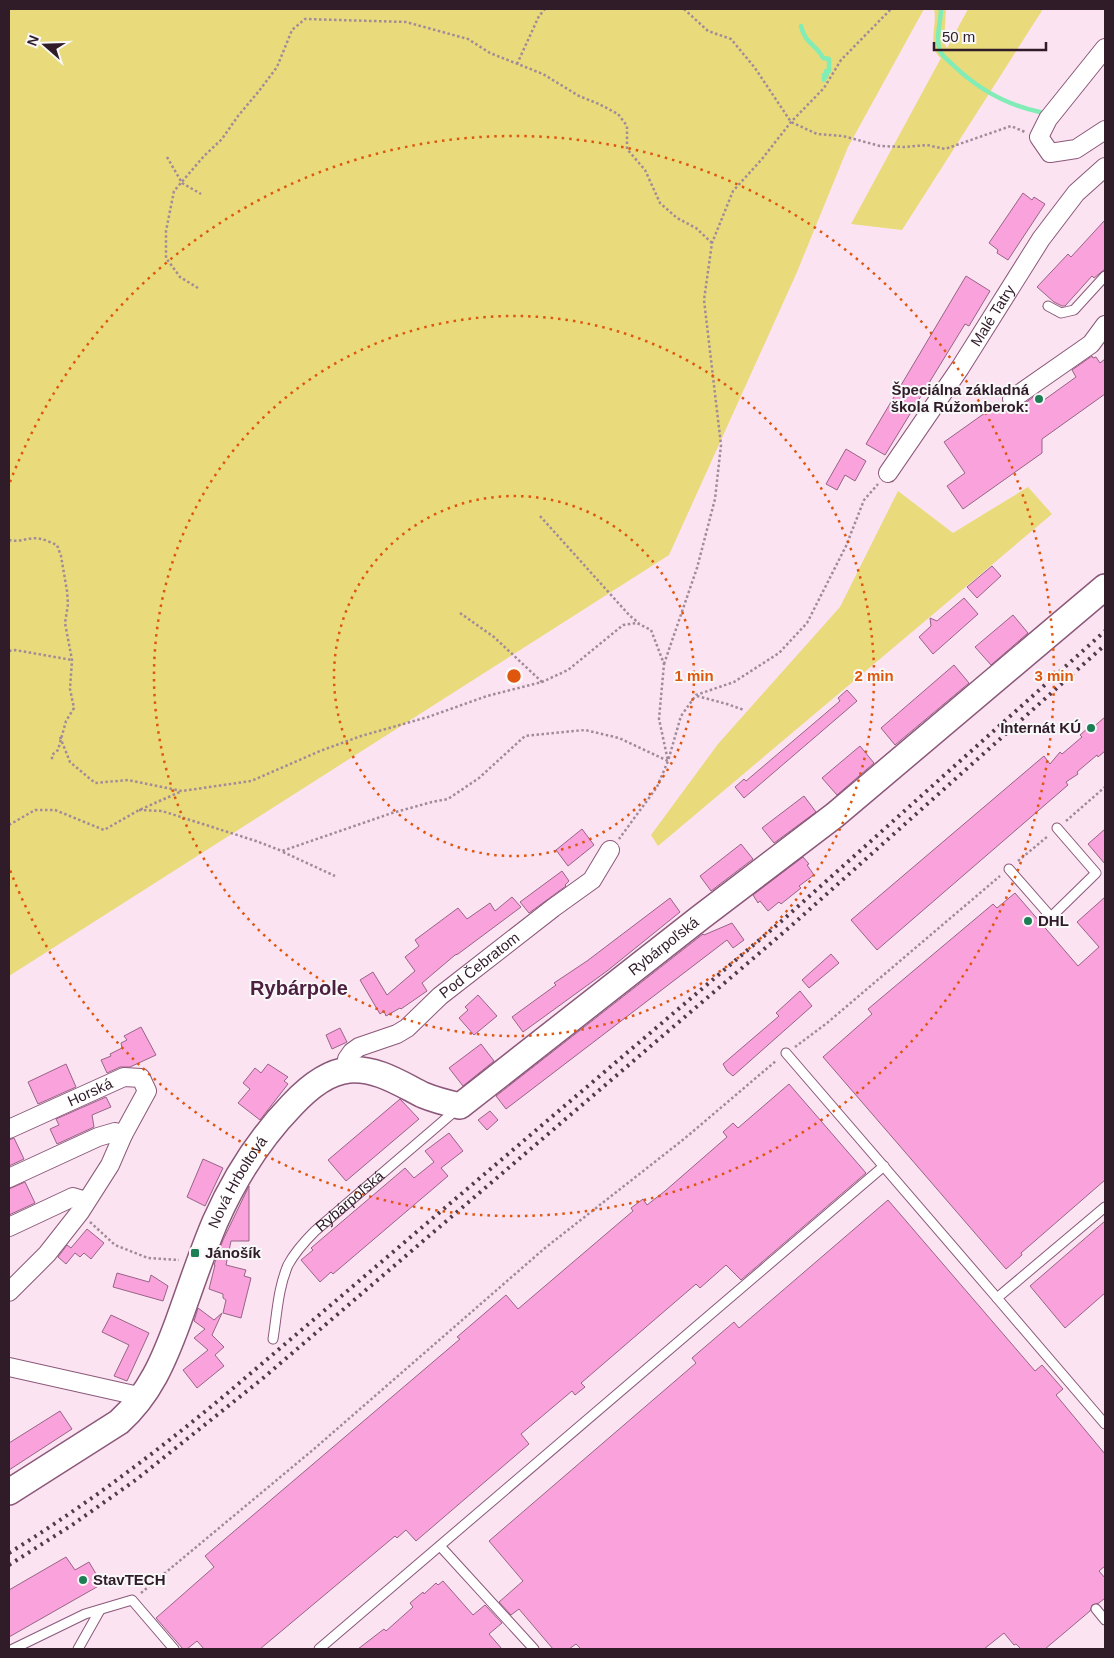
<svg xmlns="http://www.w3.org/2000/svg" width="1114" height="1658" font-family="Helvetica,sans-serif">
<rect width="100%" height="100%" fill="#fbe3f2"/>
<g fill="#e9da7b">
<polygon points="9,9 924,9 848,147 797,272 669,555 9,976"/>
<path d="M934,9H946L944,43L947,48L968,9H1043L902,230L851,224L941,58C926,46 938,25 934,9Z"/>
<polygon points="1028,487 1052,514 658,846 651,835 718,744 840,607 898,491 953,533"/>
</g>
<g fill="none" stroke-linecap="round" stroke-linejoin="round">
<g stroke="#82ecb7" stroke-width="4.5">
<path d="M941,9C941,23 935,37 940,51C942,56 949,61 953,65C978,89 1006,105 1040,112"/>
<path d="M801,26C805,44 817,45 823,58L829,59V71H826L827,74L824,75L826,77H824V80"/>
</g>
</g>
<g fill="#faa2dc" stroke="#986486">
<polygon points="1023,193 1032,200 1034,197 1045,204 1008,260 997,253 998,250 989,243"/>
<polygon points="1105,220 1105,269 1094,278 1092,276 1065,306 1062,306 1054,302 1037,287 1068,254 1071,257"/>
<polygon points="966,276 990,291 969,326 965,324 885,455 866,444"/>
<polygon points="1092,356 1093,358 1096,357 1100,363 1105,359 1105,394 1042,439 1042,453 963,509 947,486 965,473 944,442 999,403 1006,412 1010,409 1018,408 1039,393 1044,400 1076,377 1072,370"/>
<polygon points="846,449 866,461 855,481 845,475 837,490 826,484"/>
<polygon points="992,566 1001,576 977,598 967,587"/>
<polygon points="964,598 978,614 933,654 919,637 931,626 930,618 937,621"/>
<polygon points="1013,615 1028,633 991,665 975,647"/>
<polygon points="954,665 969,683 895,745 881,728"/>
<polygon points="847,690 857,701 744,798 735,787 744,779 746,781 840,701 838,698"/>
<polygon points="1105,717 1105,751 1098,757 1097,755 1077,772 1078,774 1066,782 1068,785 877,950 851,920 1044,756 1050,764 1060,752 1062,754 1082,737 1080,735 1089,727 1091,729"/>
<polygon points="860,746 874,763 837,795 822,778"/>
<polygon points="804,796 816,812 774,843 762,828"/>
<polygon points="582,829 594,845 568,866 556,850"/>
<polygon points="1105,829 1105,864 1088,844"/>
<polygon points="741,844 753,859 711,891 700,876"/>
<polygon points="803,857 809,864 807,865 814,875 799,886 801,888 781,904 779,902 768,911 760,901 758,903 753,895"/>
<polygon points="562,871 569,881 565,885 566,886 529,913 520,902"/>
<polygon points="1015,893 1078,966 1099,947 1077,922 1105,897 1105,1180 1021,1253 1022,1255 1006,1269 823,1057 872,1014 868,1009 993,904 997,908"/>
<polygon points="512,897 521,907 458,954 455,955 422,983 427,991 401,1009 400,1008 386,1016 384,1011 380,1014 360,980 373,972 387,995 415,971 405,957 419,946 415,940 458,908 467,919 490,903 495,911"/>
<polygon points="670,898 680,912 607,971 523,1032 512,1017 556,985 554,983 587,961"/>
<polygon points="732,923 744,940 733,948 727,940 506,1109 496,1096 703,934 704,935"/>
<polygon points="831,954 839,963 809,988 802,980"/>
<polygon points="800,991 812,1006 733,1076 727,1071 723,1064 779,1016 776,1013"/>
<polygon points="478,995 497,1016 474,1035 459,1018 468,1010 465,1007"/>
<polygon points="141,1027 156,1055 130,1067 120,1067 107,1073 101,1060 111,1056 110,1054 122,1048 121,1043 127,1040 124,1036"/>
<polygon points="340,1028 347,1042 332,1049 326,1035"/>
<polygon points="481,1044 494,1061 463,1086 449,1068"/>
<polygon points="66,1064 76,1087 38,1104 28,1082"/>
<polygon points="268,1064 288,1077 284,1081 288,1084 260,1120 238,1103 250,1089 243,1083 255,1068 261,1073"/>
<polygon points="789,1084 866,1173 741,1280 726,1265 700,1288 696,1284 581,1383 585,1387 575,1395 572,1391 521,1434 529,1444 416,1541 406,1530 397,1538 395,1536 260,1649 204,1649 197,1641 187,1649 183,1649 156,1618 214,1567 205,1556 460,1339 457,1337 506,1295 518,1309 633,1211 631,1208 643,1199 647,1205 665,1191 727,1137 723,1132 733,1123 738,1128"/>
<polygon points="106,1097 111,1107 92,1115 94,1127 57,1144 50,1129 59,1125 56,1119"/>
<polygon points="400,1099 419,1119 346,1181 328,1160"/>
<polygon points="490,1111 498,1120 487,1130 478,1120"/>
<polygon points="449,1133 463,1151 441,1168 448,1176 333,1274 331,1272 320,1282 301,1260 313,1250 311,1248 405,1168 414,1178 434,1162 425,1151"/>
<polygon points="14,1138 24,1159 9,1166 9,1140"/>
<polygon points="203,1159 223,1168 205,1206 187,1197"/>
<polygon points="25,1182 35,1203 9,1215 9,1189"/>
<polygon points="249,1186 249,1241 231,1241 226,1265 246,1270 244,1276 251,1278 241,1318 223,1313 226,1300 223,1298 223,1294 209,1289 215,1265 214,1265 223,1240"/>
<polygon points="888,1200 1035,1371 1042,1365 1063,1389 1056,1395 1105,1454 1105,1566 1099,1571 1105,1578 1105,1598 1099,1603 1092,1605 1090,1611 1045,1649 1021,1649 1016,1644 1014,1645 1004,1633 984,1649 581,1649 576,1644 569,1649 553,1649 519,1609 511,1615 499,1602 523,1581 489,1541 696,1363 692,1358 734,1322 739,1328"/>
<polygon points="1105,1221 1105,1293 1065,1328 1030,1286"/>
<polygon points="87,1229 104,1243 91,1259 84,1253 80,1257 75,1253 66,1264 58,1257 67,1245 71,1248"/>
<polygon points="117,1273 149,1282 151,1275 168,1286 163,1301 113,1287"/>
<polygon points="198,1308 214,1320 222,1313 212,1335 224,1347 215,1355 224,1366 197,1388 183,1370 208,1350 194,1338 205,1329 194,1321"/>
<polygon points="111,1315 149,1333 127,1381 114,1376 129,1345 102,1332"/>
<polygon points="60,1411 72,1429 9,1470 9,1443"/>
<polygon points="66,1557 75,1570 89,1562 102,1584 9,1637 9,1590"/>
<polygon points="443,1581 473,1615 485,1605 502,1623 489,1634 502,1649 358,1649 384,1629 386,1631 413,1607 410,1603 423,1592 424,1594 436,1583 438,1585"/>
</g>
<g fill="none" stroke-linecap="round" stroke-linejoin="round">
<defs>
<g id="lane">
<polyline points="1048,306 1061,313 1074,310 1105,276"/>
<polyline points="1009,869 1051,917 1096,873 1057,828"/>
<polyline points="786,1053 997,1298"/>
<polyline points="1105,1207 997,1298 1105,1424"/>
<path id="s1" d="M273,1339C277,1314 278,1288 288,1265C295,1252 305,1241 315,1231L456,1110"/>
<polyline points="440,1546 534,1649"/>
<polyline points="1096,1609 1105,1620"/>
<polyline points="13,1649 85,1614 132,1600 174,1649"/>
<polyline points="78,1649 100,1610"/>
<polyline points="319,1649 884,1166"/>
</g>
<g id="street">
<polyline points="1105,48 1048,119 1039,137 1050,153 1076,149 1105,130"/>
<polyline points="1012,399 1091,344 1105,325"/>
<path id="s2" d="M888,473L960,368L1041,239L1076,193L1105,167"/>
<path id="s3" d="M347,1070V1059L352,1052L359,1047L397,1034L407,1028L440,996L553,908L592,880L610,850"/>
<path id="s4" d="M9,1129L124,1077L141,1078L147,1091L123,1135L110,1165L80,1212L47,1254L9,1292"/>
<polyline points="9,1178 98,1137 115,1132 123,1135"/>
<polyline points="9,1227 73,1197 86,1201"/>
<polyline points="9,1367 143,1397"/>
</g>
<g id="secondary">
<path id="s5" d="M9,1492L119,1422C150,1394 164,1360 178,1322C190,1289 201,1255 215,1222C234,1179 259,1139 292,1105C306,1090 327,1072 349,1070C377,1068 399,1083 423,1095C435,1100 447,1103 460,1106L701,917L835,815L1105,587"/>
</g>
</defs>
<use href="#lane" stroke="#8b587a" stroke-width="11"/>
<use href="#street" stroke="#8b587a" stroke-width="20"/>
<use href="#secondary" stroke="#8b587a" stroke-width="28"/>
<g stroke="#a18b99" stroke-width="2.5" stroke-dasharray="2.5 2.5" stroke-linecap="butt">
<polyline points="684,9 708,31 731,39 755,68 791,122 817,134 843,136 880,146 905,147 927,145 945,149 1011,126 1025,132"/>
<polyline points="517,64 539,16 545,9"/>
<polyline points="167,157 182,183 201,194"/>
<polyline points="198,288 180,277 166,258 166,231 174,191 204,156 222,139 238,116 259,91 277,67 292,30 305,19 406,22 468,39 490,53 543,74 579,96 599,104 618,114 627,126 627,149 645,170 660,203 677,218 696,228 712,243"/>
<polyline points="540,516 630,616 639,623"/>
<path d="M9,540C20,543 30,536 41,539C46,540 52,543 57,545L61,556L67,591L68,604L65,623L72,660L70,689L74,708L66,721L58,750L52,755V761"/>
<polyline points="460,613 494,637 542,682"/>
<polyline points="9,651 15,650 72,660"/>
<polyline points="664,664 697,568 715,499 721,445 704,300 712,243 733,191 762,159 791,122 824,88 841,60 891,9"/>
<polyline points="697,696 727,704 744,710"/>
<polyline points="60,737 70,762 95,783 128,780 182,791 251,781 320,751 361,736 428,717 487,696 542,682 568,670 623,625 637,623 651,630 664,664 659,719 668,761 657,787 619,839"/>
<polyline points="139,810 162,811 256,841 282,851 392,813 432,802 448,799 479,778 525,736 585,730 619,738 668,761 681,716 696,695 734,682 779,653 807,623 846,546 864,500 878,484"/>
<polyline points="1066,821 1105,787"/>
<polyline points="9,825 35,810 55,810 104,830 139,810 180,792"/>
<polyline points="283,852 335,876"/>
<polyline points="1018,861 1048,836"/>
<polyline points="795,1047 827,1023 1000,876"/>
<polyline points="90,1222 115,1245 148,1258 179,1260"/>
<polyline points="141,1593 314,1449 545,1248 684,1139 777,1060"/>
</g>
<use href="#lane" stroke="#fff" stroke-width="9"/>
<use href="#street" stroke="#fff" stroke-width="18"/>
<use href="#secondary" stroke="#fff" stroke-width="25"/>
<g stroke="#513b49" stroke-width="4" stroke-dasharray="2.5 5" stroke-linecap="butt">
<path d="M9,1553C85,1506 155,1453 224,1396L784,919L1105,631"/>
<polyline points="9,1565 72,1525 137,1479 262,1379 791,926 1105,645"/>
</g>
</g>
<g fill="none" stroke="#df560d" stroke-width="2.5" stroke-dasharray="2.5 5">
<circle cx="514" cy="676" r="180"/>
<circle cx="514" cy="676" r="360"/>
<path d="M10 482A540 540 0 1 1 10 870"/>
</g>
<g fill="#1d7e56" stroke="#f8f8f8" stroke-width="2">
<circle cx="1039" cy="399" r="5"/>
<circle cx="1091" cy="728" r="5"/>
<circle cx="1028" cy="921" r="5"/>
<rect x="190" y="1248" width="10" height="10" rx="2.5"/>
<circle cx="83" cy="1580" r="5"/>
</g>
<g text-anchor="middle" stroke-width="4" stroke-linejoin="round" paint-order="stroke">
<g font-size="15" fill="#301b29" stroke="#f8f8f8">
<text dy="5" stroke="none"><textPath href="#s2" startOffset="189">Malé Tatry</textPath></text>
<text dy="5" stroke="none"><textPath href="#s5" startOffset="940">Rybárpoľská</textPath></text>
<text dy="5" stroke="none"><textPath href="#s3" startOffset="176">Pod Čebratom</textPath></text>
<text dy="5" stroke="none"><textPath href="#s4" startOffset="89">Horská</textPath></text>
<text dy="5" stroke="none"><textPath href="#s5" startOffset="400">Nová Hrboltová</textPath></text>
<text dy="5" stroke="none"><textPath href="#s1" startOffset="165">Rybárpoľská</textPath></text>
</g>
<g font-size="15" font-weight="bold" fill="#301b29" stroke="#f8f8f8" text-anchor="start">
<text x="1029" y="395" text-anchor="end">Špeciálna základná<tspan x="1029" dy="17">škola Ružomberok:</tspan></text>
<text x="1081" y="733" text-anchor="end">Internát KÚ</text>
<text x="1038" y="926">DHL</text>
<text x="205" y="1258">Jánošík</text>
<text x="93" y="1585">StavTECH</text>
</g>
<g font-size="20" font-weight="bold" fill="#4e2040" stroke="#f8f8f8">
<text x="299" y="995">Rybárpole</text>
</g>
</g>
<circle cx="514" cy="676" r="8" fill="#df560d" stroke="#f8f8f8" stroke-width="2.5"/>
<g font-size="15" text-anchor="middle" font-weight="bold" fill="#df560d" stroke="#f8f8f8" stroke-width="4" stroke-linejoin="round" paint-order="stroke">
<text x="694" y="681">1 min</text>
<text x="874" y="681">2 min</text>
<text x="1054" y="681">3 min</text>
</g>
<rect width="1114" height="1658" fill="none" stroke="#301b29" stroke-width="20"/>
<g transform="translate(45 45) rotate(290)" stroke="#f8f8f8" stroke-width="4" paint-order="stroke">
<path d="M0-4L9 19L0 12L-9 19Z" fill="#301b29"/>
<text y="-8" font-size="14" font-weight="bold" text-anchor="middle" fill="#301b29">N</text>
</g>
<path d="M934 42v8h112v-8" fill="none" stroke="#301b29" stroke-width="2.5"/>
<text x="942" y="42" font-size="15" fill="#301b29" stroke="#f8f8f8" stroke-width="4" paint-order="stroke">50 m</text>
</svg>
